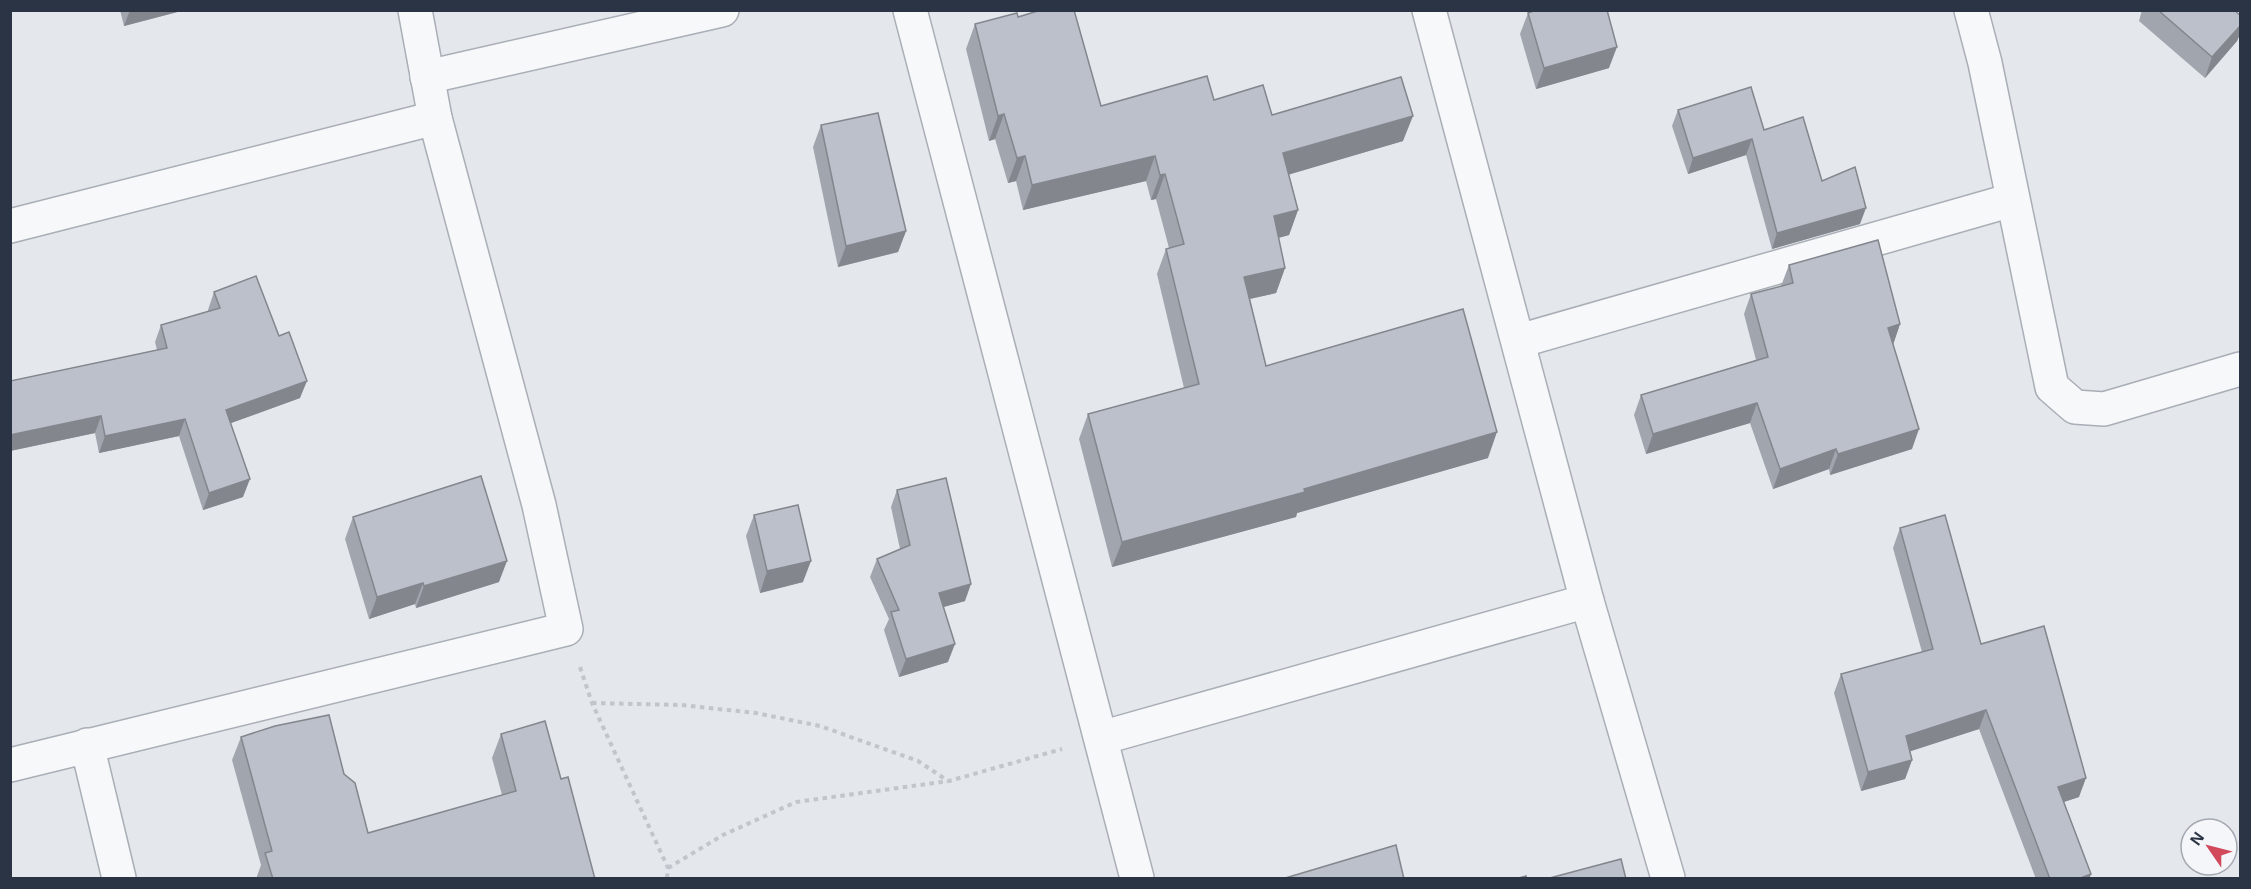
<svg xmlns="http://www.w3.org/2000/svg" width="2251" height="889" font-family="Arial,sans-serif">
<rect width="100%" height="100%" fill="#e4e7ec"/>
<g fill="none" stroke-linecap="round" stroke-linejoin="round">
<defs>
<g id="street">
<polyline points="910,10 1137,878"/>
<polyline points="1429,10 1587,601 1668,878"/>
<polyline points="1971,10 1985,63 2052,387 2075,407 2104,409 2240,369"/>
<polyline points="427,77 722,10"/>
<polyline points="10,226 435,118"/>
<polyline points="1519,341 2012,200"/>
<polyline points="1101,738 1587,601"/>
<polyline points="87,745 119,878"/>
<polyline points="10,765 566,629 539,505 435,118 415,10"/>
</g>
</defs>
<use href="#street" stroke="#a9aeb7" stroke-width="36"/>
<g stroke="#c2c5cb" stroke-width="4" stroke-dasharray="4.5 4.5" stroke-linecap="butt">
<polyline points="580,667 592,703 668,868 667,878"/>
<polyline points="592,703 681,705 756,713 820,726 918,761 948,781"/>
<polyline points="668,868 723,835 796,802 949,781 1062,749"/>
</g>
<use href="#street" stroke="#f7f8fa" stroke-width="33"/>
</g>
<g fill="#a1a5ae">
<polygon points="120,10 185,10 124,26"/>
<polygon points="2142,10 2234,10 2241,16 2241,32 2237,41 2205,78 2139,21"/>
<polygon points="1528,13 1609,68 1536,89 1520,34"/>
<polygon points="1018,17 1101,106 1214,100 1272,115 1403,141 1289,174 1298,210 1289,235 1278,238 1285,268 1276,293 1250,299 1266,366 1488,458 1297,513 1296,517 1112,567 1079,439 1088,414 1184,388 1157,274 1166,249 1169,248 1156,199 1151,200 1146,181 1023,210 1016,181 1008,183 995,139 989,141 966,49 975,24"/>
<polygon points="1678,110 1764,130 1822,181 1860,224 1772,249 1746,155 1688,174 1672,126"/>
<polygon points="821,125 906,231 898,252 838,267 813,147"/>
<polygon points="1789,265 1900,324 1893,344 1912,449 1830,475 1829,469 1773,489 1750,423 1646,454 1634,415 1641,395 1756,360 1744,314 1751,294 1781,286"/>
<polygon points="214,292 300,398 231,423 243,497 203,510 179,436 99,453 95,433 10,451 10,381 157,350 155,342 161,325 208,311 208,310"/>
<polygon points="897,490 965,601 943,607 948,662 899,677 884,630 889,619 870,577 877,559 900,549 891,507"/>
<polygon points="754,515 803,582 760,593 746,536"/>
<polygon points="353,517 499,582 416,608 415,604 369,619 345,539"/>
<polygon points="1900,528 1981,644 2079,797 2064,802 2091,874 2089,879 2036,879 1979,729 1910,751 1912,760 1905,779 1861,791 1834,693 1841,674 1922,652 1893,548"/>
<polygon points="501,734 561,779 595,879 257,879 257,876 261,865 232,760 241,737 344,774 368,833 502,795 492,758"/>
</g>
<g fill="#83868d">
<polygon points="130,10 185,10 124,26"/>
<polygon points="2241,25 2241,32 2237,41 2205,78 2212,57"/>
<polygon points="1617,47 1609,68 1536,89 1544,68"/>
<polygon points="1004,114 995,139 989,141 998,116"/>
<polygon points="1413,116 1403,141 1274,179 1283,153"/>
<polygon points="1752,139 1746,155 1688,174 1693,158"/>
<polygon points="1025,156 1016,181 1008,183 1017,158"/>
<polygon points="1155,156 1146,181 1023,210 1032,185"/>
<polygon points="1165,174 1156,199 1151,200 1160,175"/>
<polygon points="1866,208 1860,224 1772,249 1777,233"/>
<polygon points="1298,210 1289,235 1264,242 1274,216"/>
<polygon points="906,231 898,252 838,267 846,246"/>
<polygon points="1285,268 1276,293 1235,302 1244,277"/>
<polygon points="1900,324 1893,345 1888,328"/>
<polygon points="307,381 300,398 220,427 226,410"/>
<polygon points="1757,403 1750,423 1646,454 1653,434"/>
<polygon points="101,416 95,433 10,451 10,435"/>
<polygon points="185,419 179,436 99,453 105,436"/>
<polygon points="1919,429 1912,449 1830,475 1838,454"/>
<polygon points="1497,432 1488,458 1297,513 1296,517 1112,567 1122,542"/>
<polygon points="1836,449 1829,469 1773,489 1780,469"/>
<polygon points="250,479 243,497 203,510 209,493"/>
<polygon points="507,561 499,582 416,608 424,586"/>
<polygon points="811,561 803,582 760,593 767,571"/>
<polygon points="423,583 415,604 369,619 377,597"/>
<polygon points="971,584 965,601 933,610 939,593"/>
<polygon points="955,644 948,662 899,677 906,659"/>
<polygon points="1986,710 1979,729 1899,755 1906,736"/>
<polygon points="1912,760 1905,779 1861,791 1868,772"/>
<polygon points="2086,778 2079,797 2051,806 2058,787"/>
<polygon points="2091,874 2089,879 2078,879"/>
</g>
<g fill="#bbc0ca" stroke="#83868d" stroke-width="1.5">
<polygon points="1041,10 1074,10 1101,106 1207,76 1214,100 1263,85 1272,115 1401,77 1413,116 1283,153 1298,210 1274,216 1285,268 1244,277 1266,366 1463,309 1497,432 1304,489 1305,492 1122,542 1088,414 1199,384 1166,249 1184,244 1165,174 1160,175 1155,156 1032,185 1025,156 1017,158 1004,114 998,116 975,24 1017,13 1018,17"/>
<polygon points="1536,10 1607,10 1617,47 1544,68 1528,13"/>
<polygon points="2158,10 2234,10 2241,16 2241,25 2212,57"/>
<polygon points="1751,87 1764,130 1803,117 1822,181 1855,167 1866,208 1777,233 1752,139 1693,158 1678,110"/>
<polygon points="878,113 906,231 846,246 821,125"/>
<polygon points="1878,240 1900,324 1888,328 1919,429 1838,454 1836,449 1780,469 1757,403 1653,434 1641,395 1768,357 1751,294 1793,283 1789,265"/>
<polygon points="256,276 279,336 289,332 307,381 226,410 250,479 209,493 185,419 105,436 101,416 10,435 10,381 167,348 161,325 220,308 214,292"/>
<polygon points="481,476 507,561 424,586 423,583 377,597 353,517"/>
<polygon points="946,478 971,584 939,593 955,644 906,659 891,612 899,610 877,559 910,545 897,490"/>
<polygon points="798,505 811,561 767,571 754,515"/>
<polygon points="1945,515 1981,644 2044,626 2086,778 2058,787 2091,874 2078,879 2050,879 1986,710 1906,736 1912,760 1868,772 1841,674 1933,649 1900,528"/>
<polygon points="329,715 344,774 355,783 368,833 516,791 501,734 545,721 561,779 568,777 595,879 273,879 265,853 272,851 241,737 275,726"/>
<polygon points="1396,845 1404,879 1282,879"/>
<polygon points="1621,859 1626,879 1546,879"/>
<polygon points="1526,876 1527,879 1515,879"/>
</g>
<rect width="2251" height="889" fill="none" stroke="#2b3445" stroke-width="24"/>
<g transform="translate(2209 847) rotate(305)"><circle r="28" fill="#f4f6f9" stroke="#a4a8b1" stroke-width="1.5"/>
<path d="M0-4.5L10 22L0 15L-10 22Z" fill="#d1495b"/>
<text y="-9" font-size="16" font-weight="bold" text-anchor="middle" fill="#2b3445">N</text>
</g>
</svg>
